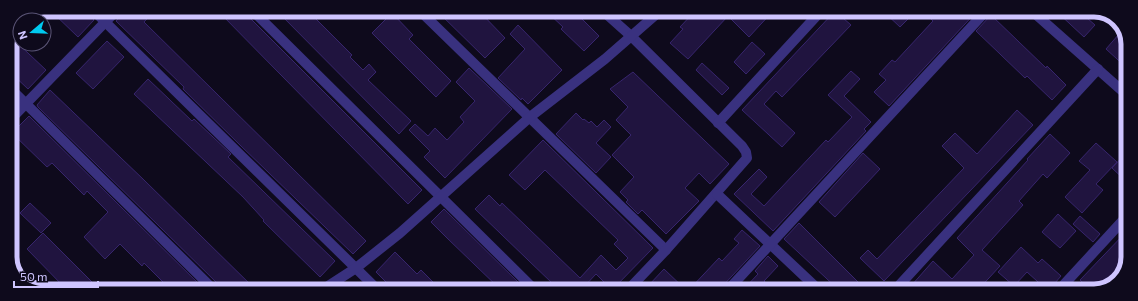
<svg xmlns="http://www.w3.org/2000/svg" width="1138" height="301" font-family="Commissioner,sans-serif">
<rect width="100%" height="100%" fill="#0e0a1c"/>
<g fill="#20143f" stroke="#37256d">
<polygon points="50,10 84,10 94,20 78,37"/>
<polygon points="126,10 155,10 144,22 366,241 353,254 240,145 183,89 184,87 116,21"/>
<polygon points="217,10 241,10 251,19 422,190 408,204"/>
<polygon points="276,10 307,10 352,55 350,57 363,70 369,64 376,72 368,80 411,121 399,134"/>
<polygon points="436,10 478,10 505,38 485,58"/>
<polygon points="546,11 574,11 599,36 584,51 561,29 563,27"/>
<polygon points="695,11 773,11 749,37 728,16 688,59 670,43 683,29 680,27"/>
<polygon points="835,11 851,25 782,97 776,91 764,104 795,133 782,147 742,110"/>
<polygon points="883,11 916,11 900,27"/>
<polygon points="923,11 977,11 889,106 874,92 886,80 879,74 892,60 895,62 933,21"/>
<polygon points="1056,11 1079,11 1095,25 1084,37"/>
<polygon points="392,13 413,35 409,39 451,81 436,97 372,33"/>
<polygon points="991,15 1046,68 1047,66 1066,85 1052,100 1027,76 1025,78 976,31"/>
<polygon points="518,25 562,70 528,104 522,98 521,100 498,78 525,49 510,34"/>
<polygon points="1119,34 1128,41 1128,69 1106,49"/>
<polygon points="12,38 46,70 28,89 10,72 10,43"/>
<polygon points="107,41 124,57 93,89 76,73"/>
<polygon points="752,42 765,54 746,74 734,62"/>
<polygon points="702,63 729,88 722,95 696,70"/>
<polygon points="469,68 512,109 445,178 424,157 430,151 409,130 415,124 428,136 435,128 447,140 464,122 460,117 475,101 456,82"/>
<polygon points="851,71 860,79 844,96 871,122 864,129 866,131 773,231 734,194 759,169 767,177 751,194 764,206 826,140 828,142 852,117 828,95"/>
<polygon points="633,72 729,164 710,184 699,173 685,188 699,201 666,234 642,210 638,214 626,202 628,200 620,192 634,177 612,155 631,135 616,120 628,107 610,89"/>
<polygon points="148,79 192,121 194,119 231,154 228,157 335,261 320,277 263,221 264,220 243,197 134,94"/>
<polygon points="50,90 144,180 256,290 220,290 219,285 38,107 37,105"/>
<polygon points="1017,110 1033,125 884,281 860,258 868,250 877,259 964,168 942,146 955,133 977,154"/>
<polygon points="576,113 583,120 584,119 589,123 591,121 597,127 604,120 611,127 596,143 611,157 596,173 556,134"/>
<polygon points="29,116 205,290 171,290 144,263 142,266 120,244 105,259 84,237 108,212 87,191 84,195 52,163 47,167 12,133"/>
<polygon points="1050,134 1070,153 1047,178 1043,174 1019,201 1023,205 982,250 1000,266 977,291 916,291 911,286 933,261 952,279 974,255 957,238 1028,160 1027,159"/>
<polygon points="543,140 653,248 612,290 596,274 581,290 557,290 551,285 553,284 475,209 489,195 500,206 502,203 580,278 601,255 616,270 628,258 614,244 618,240 545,170 525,190 509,175"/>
<polygon points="1096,143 1117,162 1096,184 1103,190 1082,213 1065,197 1090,170 1079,161"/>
<polygon points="1127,152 1127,182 1112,168"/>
<polygon points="863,153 880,169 835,217 819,202"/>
<polygon points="30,203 51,223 41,233 20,213"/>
<polygon points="444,209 526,290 501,290 447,238 431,222"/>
<polygon points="1058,214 1076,231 1060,248 1042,232"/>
<polygon points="1080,216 1100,234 1093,242 1073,224"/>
<polygon points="799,223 867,291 840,291 784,239"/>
<polygon points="742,230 760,246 718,291 688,291 719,258 722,261 739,243 734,239"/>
<polygon points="1127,231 1127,266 1115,284 1092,291 1080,280"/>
<polygon points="43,233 100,290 67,290 27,249"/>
<polygon points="1021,247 1038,263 1042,259 1061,276 1048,291 1027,272 1014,286 998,272"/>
<polygon points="395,252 417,274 421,270 441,290 405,290 401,286 397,290 394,290 376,272"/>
<polygon points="768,256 778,266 764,281 775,291 742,291 758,274 755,271"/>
<polygon points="664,269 687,291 653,291 648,286"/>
</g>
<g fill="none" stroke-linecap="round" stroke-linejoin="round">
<g stroke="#39317f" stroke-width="10">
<polyline points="93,10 378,290"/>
<polyline points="252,10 535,290"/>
<polyline points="419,10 666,250"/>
<polyline points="603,11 631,36 742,146 746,152 747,158 666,250 627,291"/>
<polyline points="1032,11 1128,96"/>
<polyline points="10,88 214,290"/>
<polyline points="10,120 117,10"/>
<polyline points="718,123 821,11"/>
<polyline points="717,194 820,291"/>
<polyline points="322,290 356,268 400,233 530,117 605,59 660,11"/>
<polyline points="727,291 986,11"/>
<polyline points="894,291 1098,69"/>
<polyline points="1058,291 1127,216"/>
</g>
</g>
<path d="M0 0H1138V301H0ZM44 17H1094A27 27 0 0 1 1121 44V257A27 27 0 0 1 1094 284H44A27 27 0 0 1 17 257V44A27 27 0 0 1 44 17Z" fill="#0e0a1c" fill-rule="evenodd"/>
<path fill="none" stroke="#cfc5ff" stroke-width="5" d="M44 17H1094A27 27 0 0 1 1121 44V257A27 27 0 0 1 1094 284H44A27 27 0 0 1 17 257V44A27 27 0 0 1 44 17Z"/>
<g transform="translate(32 32) rotate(251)"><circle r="19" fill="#0e0a1c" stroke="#5b5577"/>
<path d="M0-3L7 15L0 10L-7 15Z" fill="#00caf0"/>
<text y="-6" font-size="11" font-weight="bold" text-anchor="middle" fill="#cfc5ff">N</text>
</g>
<path d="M14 281v6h84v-6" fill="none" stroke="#cfc5ff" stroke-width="2"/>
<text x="20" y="281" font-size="12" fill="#cfc5ff" stroke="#0e0a1c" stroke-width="3" paint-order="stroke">50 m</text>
</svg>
